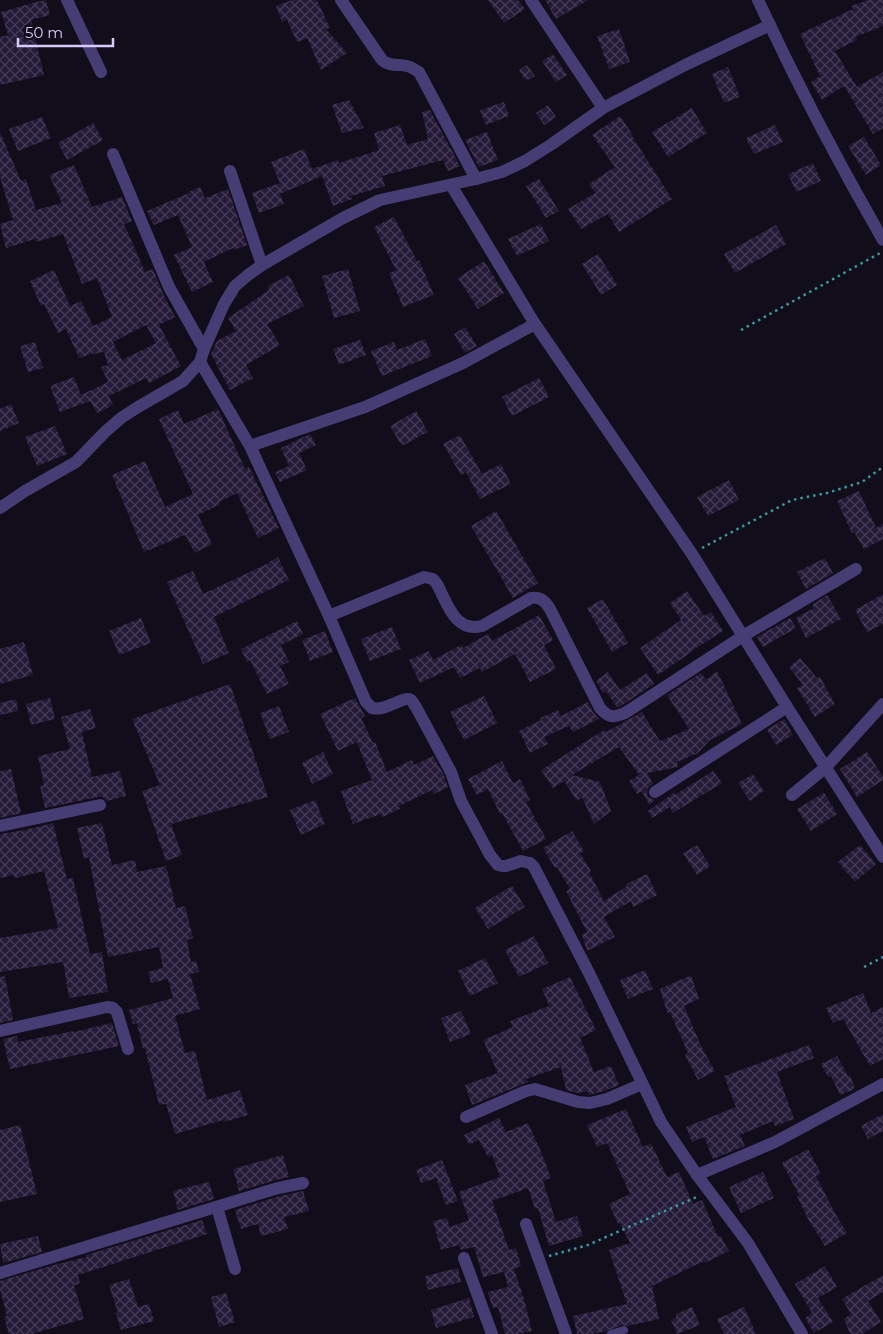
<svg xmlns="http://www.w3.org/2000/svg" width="883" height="1334" font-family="Montserrat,sans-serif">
<defs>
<pattern id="building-cross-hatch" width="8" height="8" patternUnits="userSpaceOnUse" patternTransform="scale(1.25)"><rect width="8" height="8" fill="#251b39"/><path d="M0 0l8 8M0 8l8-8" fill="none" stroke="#443b56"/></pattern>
</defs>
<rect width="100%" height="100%" fill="#110d1a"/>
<g fill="url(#building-cross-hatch)" fill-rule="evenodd">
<polygon points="44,0 46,0 50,15 31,20 44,75 0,85 0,37 8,35 1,12"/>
<polygon points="292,0 317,0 330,28 326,29 347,53 321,70 307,38 297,42 287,20 282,22 276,6"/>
<polygon points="488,0 518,0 525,9 504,23"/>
<polygon points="545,0 588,0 556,19"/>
<polygon points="868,0 883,0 883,26 855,37 857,40 835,51 857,87 883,72 883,128 873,134 844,86 822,100 811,82 820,76 800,34 853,9 852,6"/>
<polygon points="619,29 630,62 609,69 597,36"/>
<polygon points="553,54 567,75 556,82 542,61"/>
<polygon points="527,65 535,76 526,81 519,70"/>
<polygon points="728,67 740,97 724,103 712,74"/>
<polygon points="349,100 364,128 342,133 332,105"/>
<polygon points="504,102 509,116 486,125 480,110"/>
<polygon points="548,105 556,117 544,125 536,113"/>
<polygon points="692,108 707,133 668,157 652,132"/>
<polygon points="430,110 460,166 448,171 443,160 382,176 385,186 351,196 352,199 333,206 322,176 280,194 284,204 259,213 252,193 280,183 271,162 304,149 312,169 338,160 339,163 379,150 374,133 400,125 407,145 428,139 422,112"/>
<polygon points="620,116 633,135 632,136 672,199 619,232 608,214 581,229 568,209 595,193 589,184 615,167 592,135"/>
<polygon points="42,117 51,138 18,151 9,129"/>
<polygon points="93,123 103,140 67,160 58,143"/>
<polygon points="775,125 783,142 754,154 746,138"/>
<path d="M0,132L21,181L26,179L36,210L62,203L49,175L74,165L92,207L122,197L132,221L124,224L145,272L153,269L164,296L175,317L159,325L181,366L149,383L146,378L109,396L113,405L97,413L90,401L60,412L50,386L74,377L81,395L108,382L101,367L108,365L104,352L94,354V353L79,358L66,329L58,333L44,304L41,306L30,281L54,270L70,306L81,301L93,326L112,317L97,278L82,284L63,234L36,242L35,239L6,248L0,224L13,220L0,177ZM146,325L156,343L122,360L113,342Z"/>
<polygon points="487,132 498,160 479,167 465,140"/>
<polygon points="864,137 881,165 866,175 848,146"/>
<polygon points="813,163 821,181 796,192 788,174"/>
<polygon points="539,179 559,211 546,218 526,186"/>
<polygon points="200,187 205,198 228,189 247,245 234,250 233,248 204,262 213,282 192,292 174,255 192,247 178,215 154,225 147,211 189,193 189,192"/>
<polygon points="394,217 417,261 419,260 434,295 403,307 389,273 396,270 374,227"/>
<polygon points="541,224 549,241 517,256 508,239"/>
<polygon points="776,225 786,244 735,273 724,254"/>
<polygon points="598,254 617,285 601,295 582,264"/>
<polygon points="484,261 504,293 478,309 458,278"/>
<polygon points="348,269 360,311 334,318 322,276"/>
<polygon points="289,275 304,306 267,324 280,345 246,365 253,378 230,390 211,354 217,341 236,331 228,318 269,290 268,286"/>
<polygon points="465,327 477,346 465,353 454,334"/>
<polygon points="425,339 432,356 382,376 371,351 394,342 397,350"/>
<polygon points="360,340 366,355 339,365 333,349"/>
<polygon points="35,342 43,368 28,372 20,346"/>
<polygon points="539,378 549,397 512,416 502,397"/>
<polygon points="11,404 19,423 0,431 0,409"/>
<polygon points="218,409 245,469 249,467 279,528 258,538 237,493 219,502 220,504 198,515 212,544 195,553 185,535 144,552 112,475 145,461 165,507 193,494 159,419 178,410 184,424"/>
<polygon points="416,411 428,432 402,446 390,426"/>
<polygon points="55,426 67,454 37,466 25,437"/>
<polygon points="310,434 316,445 299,453 307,470 280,482 275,472 289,466 281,448"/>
<polygon points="460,435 482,474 501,464 511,484 480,499 466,472 461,475 443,444"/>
<polygon points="729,480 739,500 708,516 697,497"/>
<polygon points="859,491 876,528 883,524 883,539 864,549 854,532 852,533 837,501"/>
<polygon points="496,511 538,583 513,598 471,526"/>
<polygon points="278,557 289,580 214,617 229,653 203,664 167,582 193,571 203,594 269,563 269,562"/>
<polygon points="825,558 833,573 806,589 797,572"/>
<polygon points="687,591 704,616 711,612 723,631 690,652 690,653 658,675 640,648 681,620 670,603"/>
<polygon points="883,594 883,624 867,632 855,610"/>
<polygon points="827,595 841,619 806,638 796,618 814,608 812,605"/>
<polygon points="603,599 628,643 612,652 587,608"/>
<polygon points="539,615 553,640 544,645 556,669 530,682 515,654 482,672 480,668 460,678 454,667 420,683 409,660 429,651 433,660 461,645 463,648 488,634 492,641"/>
<polygon points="141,618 151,643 119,655 109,631"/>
<polygon points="790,618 796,628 763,647 757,637"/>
<polygon points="297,621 303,634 281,645 289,662 280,666 289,684 267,694 250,660 247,662 241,649"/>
<polygon points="392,627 401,649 370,661 361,639"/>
<polygon points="325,631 333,652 310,661 302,640"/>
<polygon points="24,642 33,675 0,684 0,649"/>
<polygon points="800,658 817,678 820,677 835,704 815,717 797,688 803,685 789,667"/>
<polygon points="717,671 742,724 710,740 698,753 677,762 678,767 647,773 653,784 648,788 647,793 648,797 655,800 649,805 642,791 637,794 629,781 641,774 639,775 619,747 572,775 600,782 611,811 594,824 582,797 577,801 564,781 553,788 541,770 604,730 606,732 642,712 660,741 689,729 667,695 701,673 706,680"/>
<polygon points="608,672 620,690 647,673 654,684 621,706 617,707 606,691 603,693 596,681"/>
<polygon points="230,684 268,797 171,824 182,855 166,861 142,791 160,785 132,719"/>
<polygon points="484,696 497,723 464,740 450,712"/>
<polygon points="50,698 55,719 31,725 26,704"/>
<polygon points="355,698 365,716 361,718 373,743 375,742 387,772 412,760 414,765 433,756 444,775 448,787 434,794 432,790 399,806 400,809 382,817 381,814 353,824 341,791 372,780 357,742 338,751 320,714"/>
<polygon points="16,699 18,711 0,715 0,703"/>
<polygon points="588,702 593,712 599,719 573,732 569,726 544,737 548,744 530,753 519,731 541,720 540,718 558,710 561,716"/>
<polygon points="279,706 289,732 270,739 260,713"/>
<polygon points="90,709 96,728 82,732 92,777 120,771 126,796 107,801 103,797 98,797 45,808 40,786 44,785 38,756 70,749 61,717"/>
<polygon points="784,719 793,735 776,745 767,730"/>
<polygon points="323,752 333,774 312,784 302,763"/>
<polygon points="867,752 883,777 883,780 857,797 840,769"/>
<polygon points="502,761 513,783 520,779 530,800 526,802 546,839 523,851 502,813 500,814 488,789 477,795 468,779"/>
<polygon points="11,769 21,813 0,818 0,771"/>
<polygon points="713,771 722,783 673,813 670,807 652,818 648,811 674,793 675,795"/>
<polygon points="753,774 764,791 750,801 738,783"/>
<polygon points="824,793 837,814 811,831 797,809"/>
<polygon points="315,800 325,824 301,835 290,810"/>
<polygon points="53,823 67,879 73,878 90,954 102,952 108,992 69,998 63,962 0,972 0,938 58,928 44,871 15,878 14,875 0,878 0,834 25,830"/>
<polygon points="102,823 112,865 135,860 137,872 166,866 176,908 185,906 193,938 187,940 191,962 196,961 199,972 190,974 200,1009 175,1016 185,1053 195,1051 207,1100 240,1090 248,1115 224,1122 223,1120 175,1134 166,1104 159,1105 145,1048 143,1049 137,1023 133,1024 129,1010 173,998 168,979 151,983 148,972 163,968 159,947 108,957 89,857 84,859 77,828"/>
<polygon points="572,831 584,851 580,853 591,871 589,872 604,901 627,886 626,884 647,874 657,895 633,907 631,901 604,917 615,937 587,951 582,935 587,932 566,891 570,889 557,867 555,868 543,848"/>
<polygon points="697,845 710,866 697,875 683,853"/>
<polygon points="860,845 876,864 855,882 838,862"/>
<polygon points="512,886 525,907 488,929 475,908"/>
<polygon points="534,936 548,963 519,977 505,950"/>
<polygon points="485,958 498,983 470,996 458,971"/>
<polygon points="645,970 653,989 628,999 620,980"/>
<polygon points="691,975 699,999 684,1006 702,1048 715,1071 698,1080 685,1055 688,1053 670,1012 667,1013 660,989"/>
<polygon points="5,976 13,1020 0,1023 0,977"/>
<polygon points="570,977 596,1030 580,1038 594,1072 611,1066 619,1085 604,1091 589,1095 588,1091 577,1093 566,1090 561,1067 526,1079 528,1082 472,1105 465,1085 498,1073 483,1040 513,1027 510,1021 549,1006 542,989"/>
<polygon points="863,993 871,1013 883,1007 883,1059 870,1066 843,1019 833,1023 826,1008"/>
<polygon points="461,1011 471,1034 450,1042 441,1018"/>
<polygon points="112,1023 119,1046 10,1069 3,1039 17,1036 18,1042 74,1031 74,1032"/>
<polygon points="809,1045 814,1058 777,1072 794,1119 775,1126 773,1121 740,1135 745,1146 713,1159 704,1137 692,1142 686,1127 736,1107 724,1076"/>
<polygon points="837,1056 848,1076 850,1075 855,1089 840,1095 831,1076 828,1077 821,1064"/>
<polygon points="626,1109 643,1147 651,1143 667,1177 679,1172 693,1204 702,1200 718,1237 720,1235 729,1251 705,1263 704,1261 652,1286 659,1319 628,1326 622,1325 607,1331 591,1334 577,1334 573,1316 627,1304 609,1250 630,1243 620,1223 618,1224 609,1204 630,1194 607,1143 597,1147 587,1125"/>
<polygon points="883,1114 883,1131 868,1139 861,1126"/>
<polygon points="499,1118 506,1132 528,1123 542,1154 551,1178 543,1181 556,1222 577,1216 583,1236 549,1246 538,1208 535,1209 528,1188 492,1201 509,1250 516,1248 521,1266 514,1269 524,1299 532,1331 518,1334 505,1334 498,1307 493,1308 488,1294 488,1292 508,1287 504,1272 483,1277 474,1247 461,1250 459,1245 441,1250 433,1221 447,1218 450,1227 469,1220 459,1192 500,1177 492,1155 488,1157 479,1140 469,1145 464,1135"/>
<polygon points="20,1125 37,1194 0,1202 0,1130"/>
<polygon points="808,1149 821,1174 816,1176 836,1215 847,1233 825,1246 809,1221 797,1196 799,1195 782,1163"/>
<polygon points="283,1155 289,1177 276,1180 239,1191 233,1169"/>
<polygon points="442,1160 458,1201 446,1205 436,1178 421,1183 416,1170"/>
<polygon points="763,1172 774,1198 741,1213 729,1187"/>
<polygon points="209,1182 214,1199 178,1210 173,1191"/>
<polygon points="303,1191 309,1211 284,1217 288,1229 261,1236 258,1224 241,1229 235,1210 280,1196"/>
<polygon points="202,1220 207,1234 78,1275 80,1284 74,1285 84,1319 31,1334 9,1334 4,1317 7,1316 0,1289 0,1281 50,1266 87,1257 86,1255"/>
<polygon points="38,1236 42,1252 3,1263 0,1244"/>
<polygon points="825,1266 837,1287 818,1298 833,1322 814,1333 805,1318 812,1313 795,1284"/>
<polygon points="458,1268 461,1282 428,1290 425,1276"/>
<polygon points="883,1275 883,1292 868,1301 881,1322 862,1334 850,1334 844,1319 851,1314 842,1299"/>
<polygon points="129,1279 138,1307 149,1304 154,1321 121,1330 116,1313 118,1313 109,1285"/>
<polygon points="226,1293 235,1322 219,1327 211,1297"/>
<polygon points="469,1298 474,1317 436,1328 431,1310"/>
<polygon points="692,1307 700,1325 677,1334 671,1320 676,1317 676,1314"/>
<polygon points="744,1307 756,1334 724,1334 717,1319"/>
</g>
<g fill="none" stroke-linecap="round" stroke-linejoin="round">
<g stroke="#3998a0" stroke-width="2.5" stroke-dasharray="2.5 4" stroke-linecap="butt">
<polyline points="741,330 882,252"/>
<polyline points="702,548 792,500 827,493 862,482 883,467"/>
<polyline points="864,967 883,957"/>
<polyline points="549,1256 588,1245 699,1196"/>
</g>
<polyline stroke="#463d74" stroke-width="8" points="611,1334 624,1330"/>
<g stroke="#463d74" stroke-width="12">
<polyline points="67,0 101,72"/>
<path d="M341,0L382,60C390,67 398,64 407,66C412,67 415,70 419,72L476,179"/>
<polyline points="531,0 603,108"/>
<path d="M758,0C796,82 838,162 883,240"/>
<polyline points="113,154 169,287 204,349"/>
<polyline points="230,171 262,265"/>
<polyline points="451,185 535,324 692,554 787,707 883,857"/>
<path d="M200,362L250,446L329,616L366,702L372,708C385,712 404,695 411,700C413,702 415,706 416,707L451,772L461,801L490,855L498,865L502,866H506L521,861L530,863L534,867L590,975L661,1122L697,1175L748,1243L802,1334"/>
<polyline points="250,446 365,407 463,363 535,324"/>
<polyline points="0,508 25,491 76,462 105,432 121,418 138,407 183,381 200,362 204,349 224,304 235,286 248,275 262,265 343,218 380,200 476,179 502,172 525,161 552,144 603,108 685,65 770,25"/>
<path d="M329,616L424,577L433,579L437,584C447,603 455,633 482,626L531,598C541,597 545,601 550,609L600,708C609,718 613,718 625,713L743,636L856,569"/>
<polyline points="655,792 787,707"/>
<polyline points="792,795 826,767 883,704"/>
<polyline points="0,826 100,805"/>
<polyline points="0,1031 107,1007 113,1008 117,1012 128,1049"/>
<polyline points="466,1117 526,1091 535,1089 578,1102 590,1103 607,1099 642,1084"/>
<polyline points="697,1175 775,1142 883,1084"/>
<polyline points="217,1207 235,1269"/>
<polyline points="526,1224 566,1334"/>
<polyline points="464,1258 492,1334"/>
<polyline points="0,1273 278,1188 303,1183"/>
</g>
</g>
<path d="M18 38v8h95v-8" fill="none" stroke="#d7ccf9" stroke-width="2.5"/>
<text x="25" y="38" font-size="15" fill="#d7ccf9" stroke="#110d1a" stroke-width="4" paint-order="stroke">50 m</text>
</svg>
